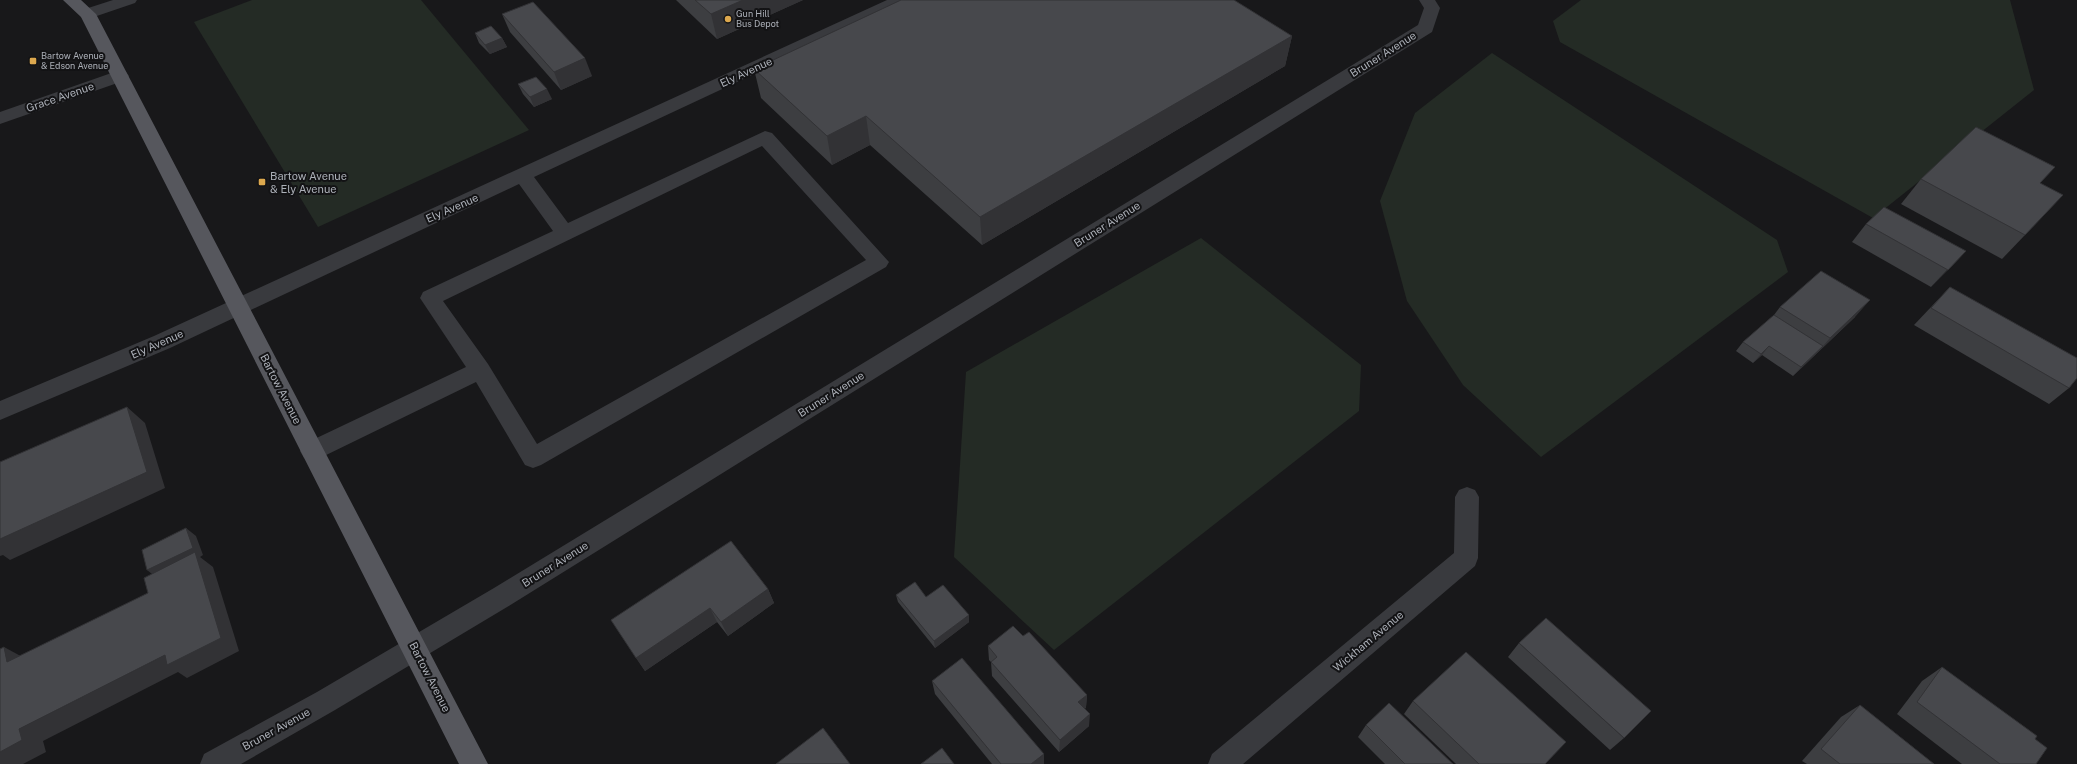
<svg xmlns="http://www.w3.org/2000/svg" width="2077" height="764" font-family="'Public Sans',sans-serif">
<rect width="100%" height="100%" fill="#18181a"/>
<g fill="#242b25">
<polygon points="252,0 421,0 529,130 318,227 194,22"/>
<polygon points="1581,0 2010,0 2034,90 1873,218 1560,42 1553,21"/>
<polygon points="1492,53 1777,240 1788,272 1541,457 1463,385 1407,301 1380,201 1415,113"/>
<polygon points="1201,238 1361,365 1359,411 1054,650 954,557 966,372"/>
</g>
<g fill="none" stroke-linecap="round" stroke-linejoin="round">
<g fill="#393a3e" fill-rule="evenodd">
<polygon points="113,0 137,0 135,3 88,19 82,18 80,14 82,10"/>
<path d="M887,0H908L906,3L534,177L568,223L765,131L772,133L889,262L886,267L541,465L533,468L525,465L476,382L320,458L312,461L304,458L300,451L304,444L466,367L420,298L423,292L553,231L519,184L170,348L0,420V401L154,336ZM762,146L866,260L537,444L488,364L443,301Z"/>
<polygon points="1419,0 1435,0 1440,8 1432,32 512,604 335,710 241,764 200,764 204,754 317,692 494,588 1418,25 1424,8"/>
<polygon points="120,70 126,72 129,76 126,80 0,124 0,112"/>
<polygon points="1467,487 1475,490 1479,497 1478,558 1475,566 1243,764 1208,764 1212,754 1454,553 1455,497 1459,490"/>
</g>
<polygon fill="#56575d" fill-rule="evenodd" points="63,0 81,0 96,14 488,764 459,764 81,17"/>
</g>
<g fill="#3d3e41">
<polygon points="676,0 803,0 717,39"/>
<polygon points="502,14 592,76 561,90 510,32"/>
<polygon points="475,33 502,38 507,47 490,54 479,43"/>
<polygon points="1292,36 1285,66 982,245 870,145 832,165 761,98 754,69"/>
<polygon points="518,84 552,99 534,107 523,94"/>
<polygon points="1921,179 2040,183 2025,235 2002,259 1901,204"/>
<polygon points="1866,224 1949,268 1931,287 1852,242"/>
<polygon points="1950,287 2069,388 2049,404 1914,325"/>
<polygon points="1780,307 1855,317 1793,376 1762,355 1753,363 1736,351 1743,342 1774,315"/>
<polygon points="768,589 774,603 728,636 717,622 645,671 611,620"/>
<polygon points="896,595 926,597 969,622 935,648 898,602"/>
<polygon points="1023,636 1087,695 1086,707 1085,709 1089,726 1059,752 992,676 991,662 989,660 988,646"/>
<polygon points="1519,643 1624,738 1610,750 1508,657"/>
<polygon points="1942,667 2035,739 2036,764 1962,764 1897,714 1922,681"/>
<polygon points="932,681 1044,764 992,764 935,694"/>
<polygon points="1413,701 1545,764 1456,764 1404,714"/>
<polygon points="1860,705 1934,764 1807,764 1802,761 1841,717"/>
<polygon points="1366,725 1453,764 1385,764 1358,737"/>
</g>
<g fill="#323235">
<polygon points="743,0 803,0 717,39 711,14"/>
<polygon points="1292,36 1285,66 982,245 980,217"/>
<polygon points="502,38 507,47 490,54 485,45"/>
<polygon points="585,58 592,76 561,90 554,72"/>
<polygon points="547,89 552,99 534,107 530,97"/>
<polygon points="866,116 870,145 832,165 827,136"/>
<polygon points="1966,251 1949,268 1931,287 1948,270"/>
<polygon points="1870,300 1855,317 1793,376 1801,367 1823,346 1830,338"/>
<polygon points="1769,346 1762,355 1753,363 1761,354"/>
<polygon points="127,407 145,423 165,488 10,560 3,555 0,556 0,539"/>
<polygon points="186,528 196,536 203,555 200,557 213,567 239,651 187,678 178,672 43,741 46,752 23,764 0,764 0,752 19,729 165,655 157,578 147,570"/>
<polygon points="768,589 774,603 728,636 721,622"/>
<polygon points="710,608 717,622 645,671 636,658"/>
<polygon points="969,615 969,622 935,648 934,641"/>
<polygon points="4,647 28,660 7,662"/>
<polygon points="1087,695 1086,707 1077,715 1078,702"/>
<polygon points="1090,714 1089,726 1059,752 1060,740"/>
<polygon points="1044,754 1044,764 1031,764"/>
</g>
<g fill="#47484c" stroke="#323235">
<polygon points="695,0 743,0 711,14"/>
<polygon points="901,0 1234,0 1292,36 980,217 866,116 827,136 754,69"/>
<polygon points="533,2 585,58 554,72 502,14"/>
<polygon points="491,26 502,38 485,45 475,33"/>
<polygon points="536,77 547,89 530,97 518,84"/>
<polygon points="1976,127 2055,167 2040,183 2063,195 2025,235 1921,179"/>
<polygon points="1884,207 1966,251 1948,270 1866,224"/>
<polygon points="1821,271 1870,300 1830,338 1780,307"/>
<polygon points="1950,287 2077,358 2077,378 2069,388 1931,308"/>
<polygon points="1774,315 1823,346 1801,367 1769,346 1761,354 1743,342"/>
<polygon points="127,407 147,472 0,539 0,462"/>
<polygon points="186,528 193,548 147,570 142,550"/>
<polygon points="731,541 768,589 721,622 710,608 636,658 611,620"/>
<polygon points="195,552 221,638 167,665 165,655 19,729 22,740 0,752 0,649 4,647 7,662 148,593 144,578"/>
<polygon points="915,582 926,597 943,585 969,615 934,641 896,595"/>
<polygon points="1546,618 1651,711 1624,738 1519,643"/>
<polygon points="1013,626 1023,636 1029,632 1087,695 1078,702 1090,714 1060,740 991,662 997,657 988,646"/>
<polygon points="1466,652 1566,742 1545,764 1479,764 1413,701"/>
<polygon points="962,658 1044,754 1031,764 1001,764 932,681"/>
<polygon points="1942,667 2037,736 2035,739 2047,748 2036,764 2000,764 1917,702"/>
<polygon points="1389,703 1453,764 1405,764 1366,725"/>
<polygon points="1860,705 1934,764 1840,764 1821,749"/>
<polygon points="823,728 850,764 776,764"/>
<polygon points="942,748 954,764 921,764"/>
</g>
<g fill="#dca84e" stroke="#131315" stroke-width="1.5">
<circle cx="728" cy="19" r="4"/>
<rect x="29" y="57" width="8" height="8" rx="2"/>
<rect x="258" y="178" width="8" height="8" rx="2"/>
</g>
<g text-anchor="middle" stroke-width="4" stroke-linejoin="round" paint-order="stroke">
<g font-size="9" fill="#acb0b8" stroke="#131315" text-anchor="start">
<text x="736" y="17">Gun Hill<tspan x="736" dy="10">Bus Depot</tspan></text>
<text x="41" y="59">Bartow Avenue<tspan x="41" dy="10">&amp; Edson Avenue</tspan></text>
</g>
<g font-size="11" fill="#acb0b8" stroke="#131315">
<text transform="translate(1383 54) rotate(-32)" y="4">Bruner Avenue</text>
<text transform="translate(746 72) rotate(-25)" y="4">Ely Avenue</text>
<text transform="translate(60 97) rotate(-19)" y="4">Grace Avenue</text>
<text transform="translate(452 208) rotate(-24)" y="4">Ely Avenue</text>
<text transform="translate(1107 224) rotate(-32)" y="4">Bruner Avenue</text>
<text transform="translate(157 344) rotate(-24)" y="4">Ely Avenue</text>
<text transform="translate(281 389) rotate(63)" y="4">Bartow Avenue</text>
<text transform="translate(831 394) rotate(-32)" y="4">Bruner Avenue</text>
<text transform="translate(555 564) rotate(-32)" y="4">Bruner Avenue</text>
<text transform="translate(1368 641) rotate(-40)" y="4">Wickham Avenue</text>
<text transform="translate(430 677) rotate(63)" y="4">Bartow Avenue</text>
<text transform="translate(276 729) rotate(-29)" y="4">Bruner Avenue</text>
</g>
<g font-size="11" fill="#acb0b8" stroke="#131315" text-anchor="start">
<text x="270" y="180">Bartow Avenue<tspan x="270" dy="13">&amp; Ely Avenue</tspan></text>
</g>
</g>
</svg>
